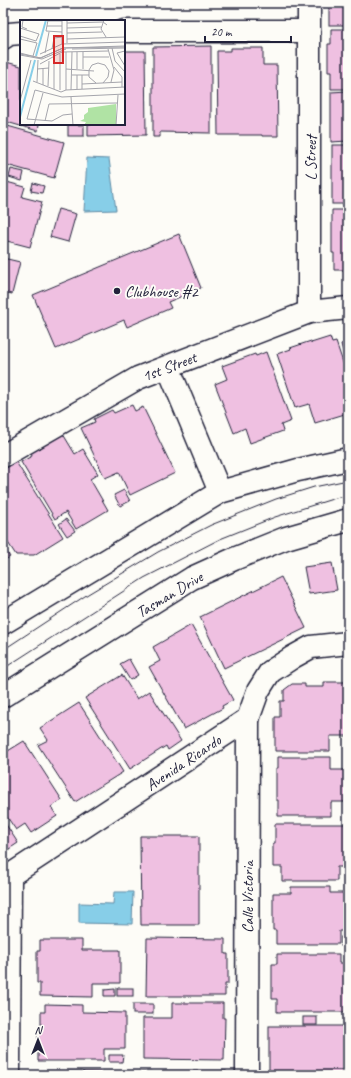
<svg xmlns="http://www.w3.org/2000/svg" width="351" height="1078" font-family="Caveat,sans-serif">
<rect width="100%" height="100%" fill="#fdfcf7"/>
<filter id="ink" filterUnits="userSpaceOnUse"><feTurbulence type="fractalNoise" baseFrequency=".025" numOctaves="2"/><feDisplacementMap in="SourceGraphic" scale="8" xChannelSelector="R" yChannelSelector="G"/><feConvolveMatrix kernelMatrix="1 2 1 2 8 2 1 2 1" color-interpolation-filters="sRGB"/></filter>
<g filter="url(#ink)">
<g fill="#87cee8" stroke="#5f89a3">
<polygon points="87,158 109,159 116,210 84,211"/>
<polygon points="114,892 133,892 132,924 79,923 79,903 113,904"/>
</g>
<g fill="#efc0e1" stroke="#22223b">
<polygon points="87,3 147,3 147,4 87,5"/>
<rect x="329" y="3" width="19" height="22"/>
<polygon points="331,29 348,29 348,89 331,89 331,72 328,72 328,44 331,44"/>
<polygon points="211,46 211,133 160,132 160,137 153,137 153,47"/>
<polygon points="231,48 263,48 263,65 277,65 278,136 262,136 262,135 218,135 217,51 231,51"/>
<polygon points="124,51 145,51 146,135 88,136 88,124 124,124"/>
<polygon points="6,62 21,66 21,124 39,124 38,131 3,121 3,73"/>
<polygon points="348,91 348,141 331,142 331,92"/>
<polygon points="4,125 64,142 54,178 3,164 3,126"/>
<rect x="68" y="125" width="16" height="11"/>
<rect x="332" y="145" width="16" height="59"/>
<polygon points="11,169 24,172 22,181 9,177"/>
<polygon points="3,181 25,187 22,197 42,202 30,247 3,240"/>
<polygon points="33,183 44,186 42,193 31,191"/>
<polygon points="58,209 76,214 68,242 50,237"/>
<polygon points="332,210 348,210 348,270 334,270 334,253 332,253"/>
<polygon points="179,234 201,288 168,302 171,308 127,327 124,320 56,349 33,295"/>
<polygon points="3,258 20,262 12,294 3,292"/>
<polygon points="330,337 332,343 336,342 348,377 348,380 344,382 348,393 348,413 315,423 309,404 295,408 277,354 291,349 290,348 311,341 311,343"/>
<polygon points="348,342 348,372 341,344"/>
<polygon points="266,352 291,421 281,425 283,431 250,443 245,428 234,433 215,384 227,379 222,366 255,354 256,356"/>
<polygon points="132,405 135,411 143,407 175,473 130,495 119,472 105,478 81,428 95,422 94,419 112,410 114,413"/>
<polygon points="63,434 75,454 83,449 98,474 90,479 108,510 76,529 66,512 55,519 21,462 32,456 31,453"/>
<polygon points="16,462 63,537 34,555 16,555 3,535 3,470"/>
<polygon points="124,490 130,501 120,506 114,495"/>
<polygon points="66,519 75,531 67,536 59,524"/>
<polygon points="3,547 10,557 3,561"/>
<polygon points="332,563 337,590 309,594 304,567"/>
<polygon points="281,577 306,628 224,668 200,617"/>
<polygon points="191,625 233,700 222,706 223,708 184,729 149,667 160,661 153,647"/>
<polygon points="129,659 138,675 130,680 120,664"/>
<polygon points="122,675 137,699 149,691 181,741 168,750 166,746 130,769 85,698"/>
<polygon points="324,682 348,682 348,736 330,736 330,751 275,751 275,717 280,717 280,701 284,701 284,690 292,684 305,684 305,687 324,687"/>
<polygon points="79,703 123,772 75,802 38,745 48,740 40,728"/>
<polygon points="24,741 62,800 51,807 57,816 31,833 25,824 16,830 3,811 3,754"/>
<polygon points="278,757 331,757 331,770 348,770 348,802 331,802 331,816 278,816 278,800 276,800 276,768 278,768"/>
<polygon points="3,820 18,843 3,853"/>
<polygon points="275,824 348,824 348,867 337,867 337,881 282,881 282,867 273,867 273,843 275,843"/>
<polygon points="140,836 199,836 199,925 141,925"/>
<polygon points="291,887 330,887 330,893 348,893 348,931 339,931 339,944 276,944 276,930 273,930 273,893 291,893"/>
<rect x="341" y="937" width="7" height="9"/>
<polygon points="147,938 225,939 225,954 228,954 228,984 225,984 225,996 146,996"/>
<polygon points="40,940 82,940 82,950 120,950 120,983 93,983 93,997 40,996 40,983 37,983 37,951 40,951"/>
<polygon points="277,954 339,954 339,963 348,963 348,1012 277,1012 277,999 272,999 272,964 277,964"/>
<rect x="117" y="988" width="16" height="8"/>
<polygon points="115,989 115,996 104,996 104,990"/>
<polygon points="172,1003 223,1003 223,1018 225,1018 224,1060 143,1059 143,1018 172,1018"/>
<polygon points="45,1004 82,1005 82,1012 125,1013 125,1049 104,1049 104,1061 38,1061 38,1029 41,1029 41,1012 45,1012"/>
<rect x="133" y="1004" width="20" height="10"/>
<rect x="303" y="1017" width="14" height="8"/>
<rect x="269" y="1026" width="79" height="49"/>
<polygon points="109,1055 123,1055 122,1062 109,1062"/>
<polygon points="39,1071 128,1072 128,1075 39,1075"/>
<rect x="166" y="1071" width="60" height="4"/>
<rect x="132" y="1072" width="19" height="3"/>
</g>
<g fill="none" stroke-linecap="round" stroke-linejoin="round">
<defs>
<g id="minor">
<polyline points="309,3 309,312"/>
<polyline points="124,31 309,31"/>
<polyline points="3,38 9,34 21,33"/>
<polyline points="168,367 220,492"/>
<polyline points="3,456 138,378 309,312 348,308"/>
<polyline points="3,623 220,492 298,470 348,459"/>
<polyline points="3,696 192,578 234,559 286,538 348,520"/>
<polyline points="3,880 248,719 258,691 270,672 293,657 311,647 348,643"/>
<polyline points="9,1075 10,876"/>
<polyline points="247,1075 248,719"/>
</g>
</defs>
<use href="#minor" stroke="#22223b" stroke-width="25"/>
<use href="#minor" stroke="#fdfcf7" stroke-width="22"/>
<g stroke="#22223b" stroke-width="1">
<polyline points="3,650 88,594 158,552 211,525 276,499 314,487 348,480"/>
<polyline points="3,669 144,578 220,539 275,517 339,497 348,496"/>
</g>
</g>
</g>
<circle fill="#22223b" stroke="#fdfcf7" stroke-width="1.5" cx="117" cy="291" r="4"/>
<g text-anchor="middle" stroke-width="4" stroke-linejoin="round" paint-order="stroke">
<g font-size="16" fill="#22223b" stroke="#fdfcf7">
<text transform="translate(310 158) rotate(-90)" y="6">L Street</text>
<text transform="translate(169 366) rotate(-21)" y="6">1st Street</text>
<text transform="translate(169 594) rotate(-31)" y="6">Tasman Drive</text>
<text transform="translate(183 762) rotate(-34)" y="6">Avenida Ricardo</text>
<text transform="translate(247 897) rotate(-90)" y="6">Calle Victoria</text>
</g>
<g font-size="16" fill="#22223b" stroke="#fdfcf7" text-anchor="start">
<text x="125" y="297">Clubhouse #2</text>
</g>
</g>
<g transform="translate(20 20)">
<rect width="105" height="105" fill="#fdfcf7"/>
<path d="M96,84V105H64L66,102L60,101L64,99V95L68,92V88Z" fill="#b0e3a4"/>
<path fill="none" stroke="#87cee8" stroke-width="2" d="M16,36L26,0M0,97L15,40"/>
<path fill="none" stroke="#a5a5ac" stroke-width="1" d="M3,0L2,7L7,9M28,0L26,11L42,12M42,0V24M47,0V23M84,0L81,9L86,17M28,1H42M47,3L83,2L87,5M27,6H42M0,8L19,14L16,21L0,16M47,8L81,7M47,13L82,12M0,19L17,23L13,36M47,19L105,17M92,28L95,41L105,52M32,29L34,18L42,17M52,29L105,28M88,29L94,50L91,62M105,31L97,33L105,46M0,33L20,38L43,28L105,26M25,33L29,12M0,34L21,38L43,28L105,27M20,34L42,24L105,22M0,35L22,39L46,29M63,37H89M20,44L42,32L88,31M94,47L102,57V67M17,49L29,48M46,49L74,51M57,49V32M63,49V32M52,55H69M62,55V69M13,61L41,72L46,70L105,67M17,62L18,40M76,63L69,57V50L72,45L78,43L85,45L89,51L88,57L83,63M62,64L102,62M23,65V48M28,66L29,41M34,69V38M57,69V55M40,70V34M46,70V32M51,70L52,32M51,77L53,105M0,81L11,40M52,94L43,95L32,101L7,99L15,70L42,77L105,74M25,101L29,84L97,83M14,105L23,73M96,105L98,75"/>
<path fill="#d62828" fill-opacity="0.15" stroke="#d62828" stroke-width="2" d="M34,16H43V43H34Z"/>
<rect width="105" height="105" fill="none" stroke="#22223b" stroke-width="2"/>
</g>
<rect width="351" height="1078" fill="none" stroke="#fdfcf7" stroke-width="16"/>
<rect x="8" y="8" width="335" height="1062" fill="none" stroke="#22223b" stroke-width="1.5" filter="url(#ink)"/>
<g transform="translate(38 1040)" stroke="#fdfcf7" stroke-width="3" paint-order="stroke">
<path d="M0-3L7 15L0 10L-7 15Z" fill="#22223b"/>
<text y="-6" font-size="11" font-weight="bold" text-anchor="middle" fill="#22223b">N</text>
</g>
<path d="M205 36v6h86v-6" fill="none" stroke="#22223b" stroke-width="2"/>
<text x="211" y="36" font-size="12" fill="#22223b" stroke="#fdfcf7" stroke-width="3" paint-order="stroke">20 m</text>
</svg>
